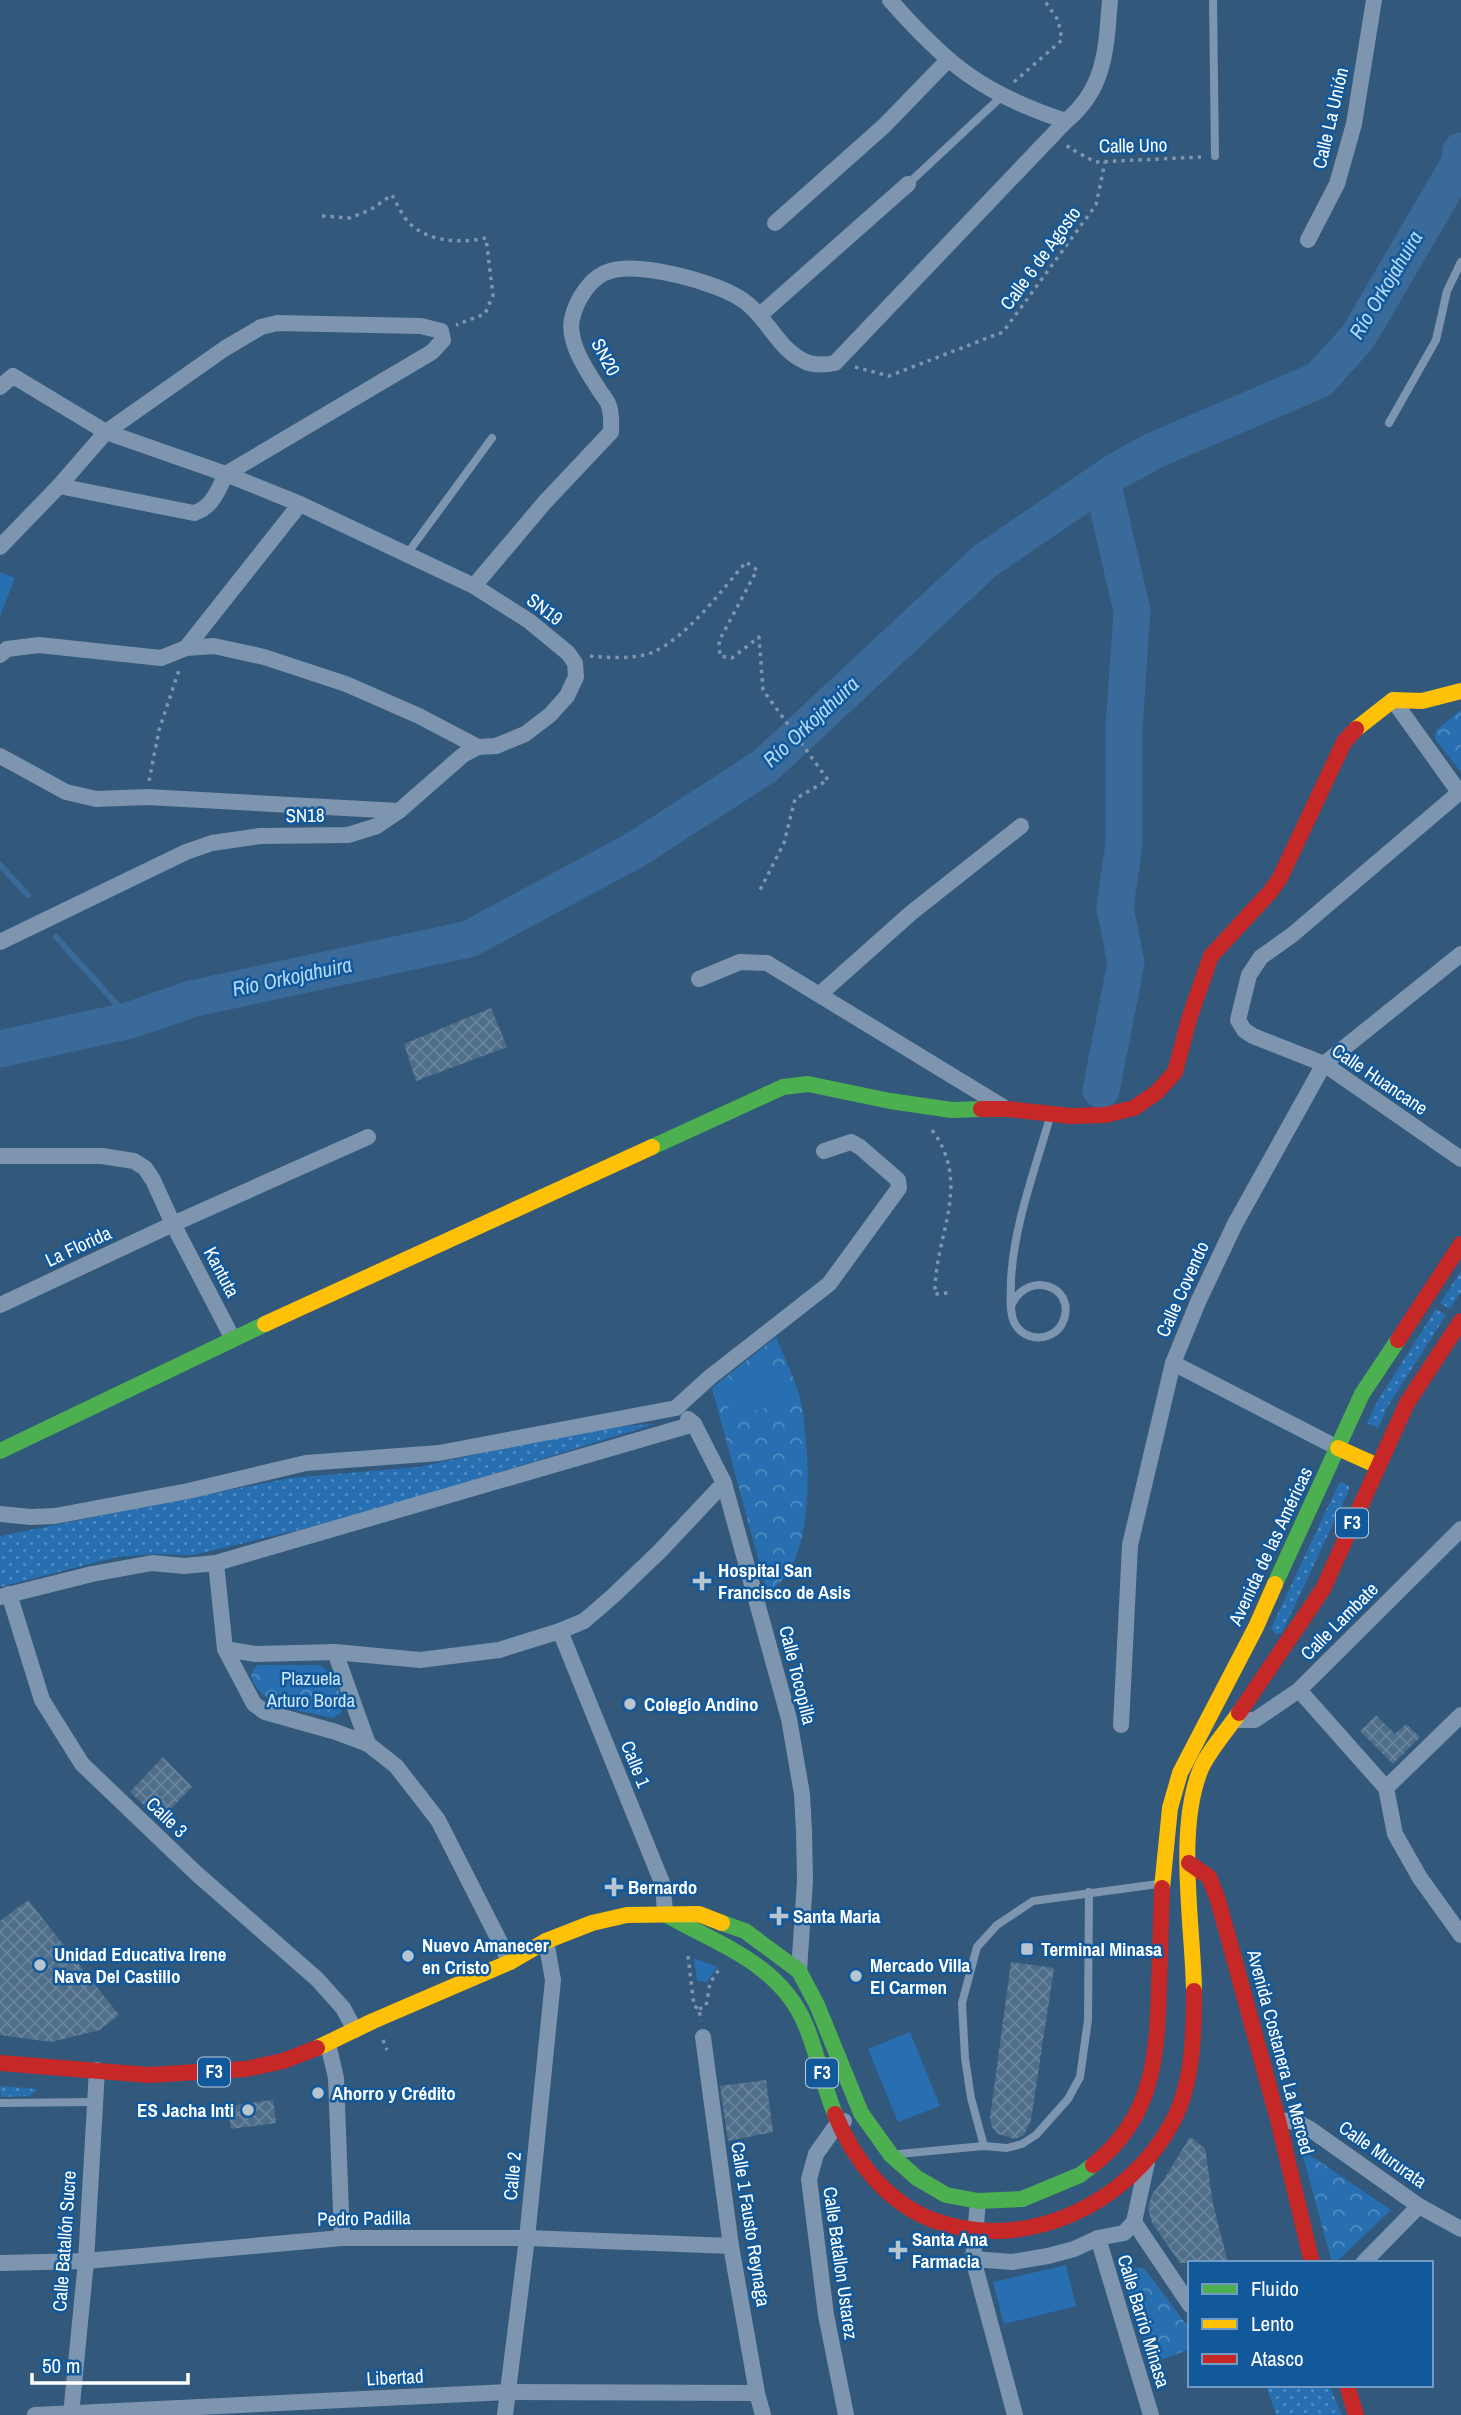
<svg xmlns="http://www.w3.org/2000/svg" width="1461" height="2415" font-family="'Archivo Narrow',sans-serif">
<defs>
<pattern id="grass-dots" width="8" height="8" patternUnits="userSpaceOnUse" patternTransform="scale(1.75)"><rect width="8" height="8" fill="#276fb1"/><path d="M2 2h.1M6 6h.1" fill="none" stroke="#528cc1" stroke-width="1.8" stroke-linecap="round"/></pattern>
<pattern id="park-crowns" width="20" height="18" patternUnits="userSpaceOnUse" patternTransform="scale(1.75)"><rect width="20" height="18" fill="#276fb1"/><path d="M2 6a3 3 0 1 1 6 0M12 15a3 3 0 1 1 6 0" fill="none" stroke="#528cc1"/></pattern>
<pattern id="building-cross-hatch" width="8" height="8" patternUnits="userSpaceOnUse" patternTransform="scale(1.75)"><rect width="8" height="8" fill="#4f6e8a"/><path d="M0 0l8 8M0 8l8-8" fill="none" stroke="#69849c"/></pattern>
</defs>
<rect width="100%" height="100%" fill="#32587c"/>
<g fill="url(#grass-dots)">
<polygon points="1461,1271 1461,1292 1450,1309 1440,1303"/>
<polygon points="1436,1309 1446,1315 1388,1406 1378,1428 1367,1423 1378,1400"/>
<polygon points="655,1424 354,1517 193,1555 155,1554 117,1557 0,1587 0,1536 290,1478 418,1467 605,1427"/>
<polygon points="1341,1482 1349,1486 1349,1490 1282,1633 1275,1634 1271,1628 1338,1485"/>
<polygon points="0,2086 37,2089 37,2090 30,2096 1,2097"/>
<polygon points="1266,2385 1329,2385 1342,2415 1276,2415"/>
</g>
<g fill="url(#park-crowns)">
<polygon points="1461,710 1461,772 1435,739 1436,730"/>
<path d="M776,1337C785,1360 798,1384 802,1408C810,1454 817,1569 767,1592L712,1388Z"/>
<path d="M258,1665H318C333,1669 345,1698 341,1713L332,1718C304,1711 261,1709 251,1676L254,1668Z"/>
<polygon points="1301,2149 1391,2210 1335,2263 1332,2263"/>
<polygon points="1136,2268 1144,2268 1190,2330 1190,2349 1153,2363 1122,2275"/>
</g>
<g fill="#276fb1">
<polygon points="0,572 15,578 0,616"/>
<polygon points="783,1367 791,1401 731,1417 722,1382"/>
<polygon points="694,1958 717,1967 707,1982 697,1981"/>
<polygon points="910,2032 940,2106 898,2122 868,2049"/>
<polygon points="1066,2265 1076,2306 1004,2324 993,2282"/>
</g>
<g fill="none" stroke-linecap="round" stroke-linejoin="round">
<g stroke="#396a99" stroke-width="6">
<polyline points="0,865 28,895"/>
<polyline points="56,937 131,1020"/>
</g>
<g stroke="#396a99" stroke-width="37">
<polyline points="0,1049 131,1020 191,999 469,939 635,850 765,766 985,561 1115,472 1155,450 1319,380 1358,337 1459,164 1461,151"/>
<polyline points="1101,1090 1126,963 1115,907 1124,844 1124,727 1132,611 1102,481"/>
</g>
</g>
<g fill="url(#building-cross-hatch)">
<polygon points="491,1008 507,1047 416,1081 404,1044"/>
<polygon points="1376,1715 1395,1734 1406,1724 1420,1737 1393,1764 1360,1731"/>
<polygon points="163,1757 192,1787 160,1820 130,1792"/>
<polygon points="28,1900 119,2015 100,2030 51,2042 0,2035 0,1921"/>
<polygon points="1011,1962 1054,1968 1031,2120 1024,2135 1015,2139 998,2134 992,2127 990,2118"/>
<polygon points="766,2080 773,2132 728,2141 720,2086"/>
<polygon points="273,2100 276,2123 231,2129 228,2106"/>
<polygon points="1190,2137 1205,2148 1213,2204 1228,2263 1180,2263 1152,2223 1150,2216 1148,2206 1153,2193 1163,2181"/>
</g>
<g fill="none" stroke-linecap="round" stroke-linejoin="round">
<g stroke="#7d95ae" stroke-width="3.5" stroke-dasharray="3.5 5" stroke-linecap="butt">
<polyline points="1014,82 1062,40 1058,20 1044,0"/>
<polyline points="1069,145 1068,147 1095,162 1201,157"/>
<path d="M322,216L350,218L370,210L392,195C397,204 403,217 410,224C432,243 460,243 486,238L493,295L485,314L456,325"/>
<polyline points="855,367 889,376 1003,332 1096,205 1105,162"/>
<path d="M590,656C606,658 636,659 651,653C687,638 720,592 746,562L757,570L719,641L720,656L732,658L759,637L763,690L828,780L795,799L784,843L760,890"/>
<polyline points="149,781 159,730 179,670"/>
<path d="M932,1130C973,1185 934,1236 935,1294L948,1293"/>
<polyline points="688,1956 694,2006 699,2009 701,2021"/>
<polyline points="699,2009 706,2006 710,1983 720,1968"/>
<polyline points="383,2040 387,2050"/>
</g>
<g stroke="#7d95ae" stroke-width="8">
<polyline points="1213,0 1215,156"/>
<polyline points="908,184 1001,97"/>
<polyline points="1389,423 1436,340 1447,291 1461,262"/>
<polyline points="407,554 492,438"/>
<path d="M1012,1304C1028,1270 1075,1286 1064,1319C1057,1342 1024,1344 1014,1322C1009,1311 1011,1293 1011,1280C1014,1224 1035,1170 1050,1117"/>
<polyline points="0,2103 95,2102"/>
<polyline points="984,2146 971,2098 965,2058 962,2003 977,1947 997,1925 1033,1901 1158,1884"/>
<polyline points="899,2154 984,2146 1007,2148 1022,2144 1036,2135 1068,2099 1080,2077 1088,2020 1089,1892"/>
</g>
<g stroke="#7d95ae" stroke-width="16">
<path d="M890,0C947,65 983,94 1066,121"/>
<polyline points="775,223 884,126 948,60"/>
<polyline points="1308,240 1337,184 1354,124 1374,0"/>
<polyline points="760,315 908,184"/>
<polyline points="0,387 13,376 106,432 226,474 300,504 474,586 529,621 568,653 575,663 576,677 567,696 550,715 525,734 496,746 478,747 463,755 399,811 377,826 348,835 260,836 212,843 186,852 0,942"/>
<path d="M0,547L59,486L106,432L224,349L261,327L277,323L421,326L441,331L443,340L432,352L226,474C218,490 213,507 194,513L59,486"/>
<path d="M474,586L545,502L611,432C611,423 612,415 609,406C607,399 601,394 598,388C586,370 567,341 572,319C576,300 591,276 610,271C641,262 718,282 744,301C767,317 778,349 804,361C814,366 825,365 835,363L1066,121C1106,88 1106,48 1110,0"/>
<polyline points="186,648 300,504"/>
<polyline points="0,655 7,649 39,645 161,658 186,648 214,646 264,657 346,684 419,716 478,747"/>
<polyline points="1393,700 1459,792"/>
<polyline points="0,756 66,792 96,799 147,797 399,811"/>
<polyline points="1461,791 1292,935 1261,957 1249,975 1238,1020 1244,1030 1253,1036 1324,1064 1461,1159"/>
<polyline points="699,979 740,962 767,963 1005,1108"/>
<polyline points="820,994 911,913 1021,826"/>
<polyline points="0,1156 102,1156 134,1161 145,1168 153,1180 173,1224 233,1339"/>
<polyline points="0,1305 173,1224 368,1137"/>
<polyline points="1173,1363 1338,1448"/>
<polyline points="688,1419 694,1424 724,1483 789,1719 802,1794 804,1831 805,1880 799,1971"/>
<polyline points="0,1514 31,1517 55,1516 188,1491 306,1463 439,1453 676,1408 710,1377 829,1284 899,1188 898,1180 860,1147 851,1142 824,1151"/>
<polyline points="216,1563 225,1649 254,1704 265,1712 336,1732 368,1744"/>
<polyline points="9,1594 42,1700 82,1764 197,1874 317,1979 343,2008 355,2030"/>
<polyline points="0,1597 92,1574 152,1563 184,1566 216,1563 694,1424"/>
<polyline points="560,1631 663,1885 665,1914"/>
<polyline points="225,1649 256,1654 335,1652 420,1660 499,1650 560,1631 584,1621 613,1596 660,1551 724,1483"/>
<polyline points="335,1652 368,1744 396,1766 438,1820 510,1962"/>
<polyline points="1299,1690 1386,1788 1395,1834 1420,1878 1461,1935"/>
<polyline points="1234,1720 1255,1720 1299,1690 1461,1529"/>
<polyline points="1121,1725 1130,1545 1173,1363 1198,1302 1235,1224 1324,1064 1461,954"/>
<polyline points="1386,1788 1461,1715"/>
<polyline points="703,2037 731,2246 757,2393 763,2415"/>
<polyline points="328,2044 336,2078 342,2238"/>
<polyline points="1278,2120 1297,2122 1310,2129 1419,2206 1461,2229"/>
<polyline points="844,2121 838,2123 816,2154 809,2179 826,2315 846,2415"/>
<polyline points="978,2201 973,2259 1015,2415"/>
<polyline points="1134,2222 1190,2305"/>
<polyline points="1098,2238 1151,2415"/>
<polyline points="973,2259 1012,2262 1048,2256 1074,2249 1098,2238 1124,2233 1134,2222 1147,2162"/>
<polyline points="0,2263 86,2261 342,2238 527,2238 731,2246"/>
<polyline points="1363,2263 1419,2206"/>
<polyline points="35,2415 508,2392 757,2393"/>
<polyline points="71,2415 86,2261 97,2070"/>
<polyline points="505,2415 527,2238 553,1980 546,1941"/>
</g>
<g stroke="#4caf50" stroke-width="16">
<polyline points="652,1147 783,1087 808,1084 890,1101 952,1110 981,1109"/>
<polyline points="0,1451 265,1324"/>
<polyline points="1275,1584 1362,1394 1398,1340"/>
<path d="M665,1914C719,1945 781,1964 806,2026C818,2055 823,2085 835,2114"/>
<polyline points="722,1923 745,1931 799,1971 817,2005 861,2113 891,2155 917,2178 946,2195 978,2201 1022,2199 1080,2175 1093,2165"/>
</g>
<g stroke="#ffc107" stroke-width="16">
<polyline points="1356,729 1393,700 1422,701 1461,691"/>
<polyline points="265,1324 652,1147"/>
<polyline points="1338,1448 1378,1466"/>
<polyline points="1162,1888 1170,1808 1180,1773 1256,1627 1275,1584"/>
<path d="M1194,1991C1193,1926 1176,1832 1200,1771C1206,1754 1228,1729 1239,1713"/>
<polyline points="317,2048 373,2021 510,1962 546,1941 592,1923 627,1915 699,1914 722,1923"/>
</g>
<g stroke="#c62828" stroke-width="16">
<polyline points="981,1109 1007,1109 1071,1116 1105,1115 1134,1108 1157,1092 1175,1072 1190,1016 1211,956 1270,892 1280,878 1344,742 1356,729"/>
<polyline points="1398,1340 1461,1244"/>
<polyline points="1239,1713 1323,1589 1407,1403 1461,1321"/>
<polyline points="1189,1863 1209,1877 1218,1900 1278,2120 1312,2263"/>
<polyline points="0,2063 149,2075 246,2069 283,2061 317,2048"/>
<path d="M835,2114C853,2159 887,2203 933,2220C1024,2254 1129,2205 1173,2121C1193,2083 1194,2034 1194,1991"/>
<path d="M1093,2165C1154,2117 1157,2057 1159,1985C1160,1953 1161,1921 1162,1888"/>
<polyline points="1347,2385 1356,2415"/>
</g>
</g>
<g fill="#b7c5d1" stroke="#12599b" stroke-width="2.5">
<path d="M698.5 1570.5h7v7h7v7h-7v7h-7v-7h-7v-7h7z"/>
<circle cx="630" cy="1704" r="7"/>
<path d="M610.5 1876.5h7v7h7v7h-7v7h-7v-7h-7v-7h7z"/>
<path d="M775.5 1905.5h7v7h7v7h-7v7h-7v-7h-7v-7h7z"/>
<rect x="1020" y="1942" width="14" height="14" rx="3.5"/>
<circle cx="408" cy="1956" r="7"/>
<circle cx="40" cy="1965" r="7"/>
<circle cx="856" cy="1976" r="7"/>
<circle cx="318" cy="2093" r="7"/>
<circle cx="248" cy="2110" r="7"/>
<path d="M894.5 2239.5h7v7h7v7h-7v7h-7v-7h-7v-7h7z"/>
</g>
<g text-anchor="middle" stroke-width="5" stroke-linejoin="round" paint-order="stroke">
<g fill="#12599b" stroke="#b8cde1" stroke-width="2">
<rect x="1336" y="1508.5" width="32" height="29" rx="5"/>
<rect x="198" y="2057.5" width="32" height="29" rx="5"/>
<rect x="806" y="2058.5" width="32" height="29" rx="5"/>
</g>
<g font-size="18" font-weight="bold" fill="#fff">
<text x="1352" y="1529">F3</text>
<text x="214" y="2078">F3</text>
<text x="822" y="2079">F3</text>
</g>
<g font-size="19" fill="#fff" stroke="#12599b">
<text transform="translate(1330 118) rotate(-77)" y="7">Calle La Unión</text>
<text transform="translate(1133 145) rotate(-1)" y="7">Calle Uno</text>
<text transform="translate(1040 258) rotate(-54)" y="7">Calle 6 de Agosto</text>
<text transform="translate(606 357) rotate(62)" y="7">SN20</text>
<text transform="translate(545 609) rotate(37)" y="7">SN19</text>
<text transform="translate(305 815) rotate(-1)" y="7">SN18</text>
<text transform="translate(1380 1079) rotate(34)" y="7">Calle Huancane</text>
<text transform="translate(78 1246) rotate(-25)" y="7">La Florida</text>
<text transform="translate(222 1272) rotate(62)" y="7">Kantuta</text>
<text transform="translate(1182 1289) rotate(-66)" y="7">Calle Covendo</text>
<text transform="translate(1270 1546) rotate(-65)" y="7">Avenida de las Américas</text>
<text transform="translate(1339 1621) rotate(-45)" y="7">Calle Lambate</text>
<text transform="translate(798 1675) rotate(76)" y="7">Calle Tocopilla</text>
<text transform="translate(636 1764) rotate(68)" y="7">Calle 1</text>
<text transform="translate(167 1817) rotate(44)" y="7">Calle 3</text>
<text transform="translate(1281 2052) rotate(75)" y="7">Avenida Costanera La Merced</text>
<text transform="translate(1383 2154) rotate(35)" y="7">Calle Mururata</text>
<text transform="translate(512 2176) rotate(-85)" y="7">Calle 2</text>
<text transform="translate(364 2218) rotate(-1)" y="7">Pedro Padilla</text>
<text transform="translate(751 2224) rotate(81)" y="7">Calle 1 Fausto Reynaga</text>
<text transform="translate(64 2241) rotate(-86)" y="7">Calle Batallón Sucre</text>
<text transform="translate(841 2263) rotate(82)" y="7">Calle Batallon Ustarez</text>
<text transform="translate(1144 2321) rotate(73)" y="7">Calle Barrio Minasa</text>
<text transform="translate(395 2377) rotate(-3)" y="7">Libertad</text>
</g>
<g font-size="19" font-weight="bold" fill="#fff" stroke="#12599b" text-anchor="start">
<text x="718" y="1577">Hospital San<tspan x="718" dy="22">Francisco de Asis</tspan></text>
<text x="644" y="1711">Colegio Andino</text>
<text x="628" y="1894">Bernardo</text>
<text x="793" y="1923">Santa Maria</text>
<text x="422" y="1952">Nuevo Amanecer<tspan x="422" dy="22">en Cristo</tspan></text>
<text x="1041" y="1956">Terminal Minasa</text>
<text x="54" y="1961">Unidad Educativa Irene<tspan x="54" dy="22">Nava Del Castillo</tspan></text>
<text x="870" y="1972">Mercado Villa<tspan x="870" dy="22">El Carmen</tspan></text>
<text x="332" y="2100">Ahorro y Crédito</text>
<text x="234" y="2117" text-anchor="end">ES Jacha Inti</text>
<text x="912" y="2246">Santa Ana<tspan x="912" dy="22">Farmacia</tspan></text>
</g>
<g font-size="19" fill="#cfe8fd" stroke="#12599b">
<text x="311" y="1685">Plazuela<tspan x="311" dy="22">Arturo Borda</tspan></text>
</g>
<g font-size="21" font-style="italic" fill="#b3d9fa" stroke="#12599b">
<text transform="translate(1386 285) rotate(-59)" y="7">Río Orkojahuira</text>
<text transform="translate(811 722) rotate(-43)" y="7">Río Orkojahuira</text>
<text transform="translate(292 977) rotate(-12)" y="7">Río Orkojahuira</text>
</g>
</g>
<rect x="1188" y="2261" width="245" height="126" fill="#12599b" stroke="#719bc3" stroke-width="2"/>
<rect x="1202" y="2284" width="35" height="10" fill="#4caf50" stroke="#719bc3" stroke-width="2"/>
<text x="1251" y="2296" font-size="21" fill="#ffffff">Fluido</text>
<rect x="1202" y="2319" width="35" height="10" fill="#ffc107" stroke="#719bc3" stroke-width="2"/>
<text x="1251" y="2331" font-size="21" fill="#ffffff">Lento</text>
<rect x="1202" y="2354" width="35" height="10" fill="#c62828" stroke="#719bc3" stroke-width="2"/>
<text x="1251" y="2366" font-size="21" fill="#ffffff">Atasco</text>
<path d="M32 2373v10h156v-10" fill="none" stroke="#ffffff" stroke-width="3.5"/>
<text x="42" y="2373" font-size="21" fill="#ffffff" stroke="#12599b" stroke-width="5" paint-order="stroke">50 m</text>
</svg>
